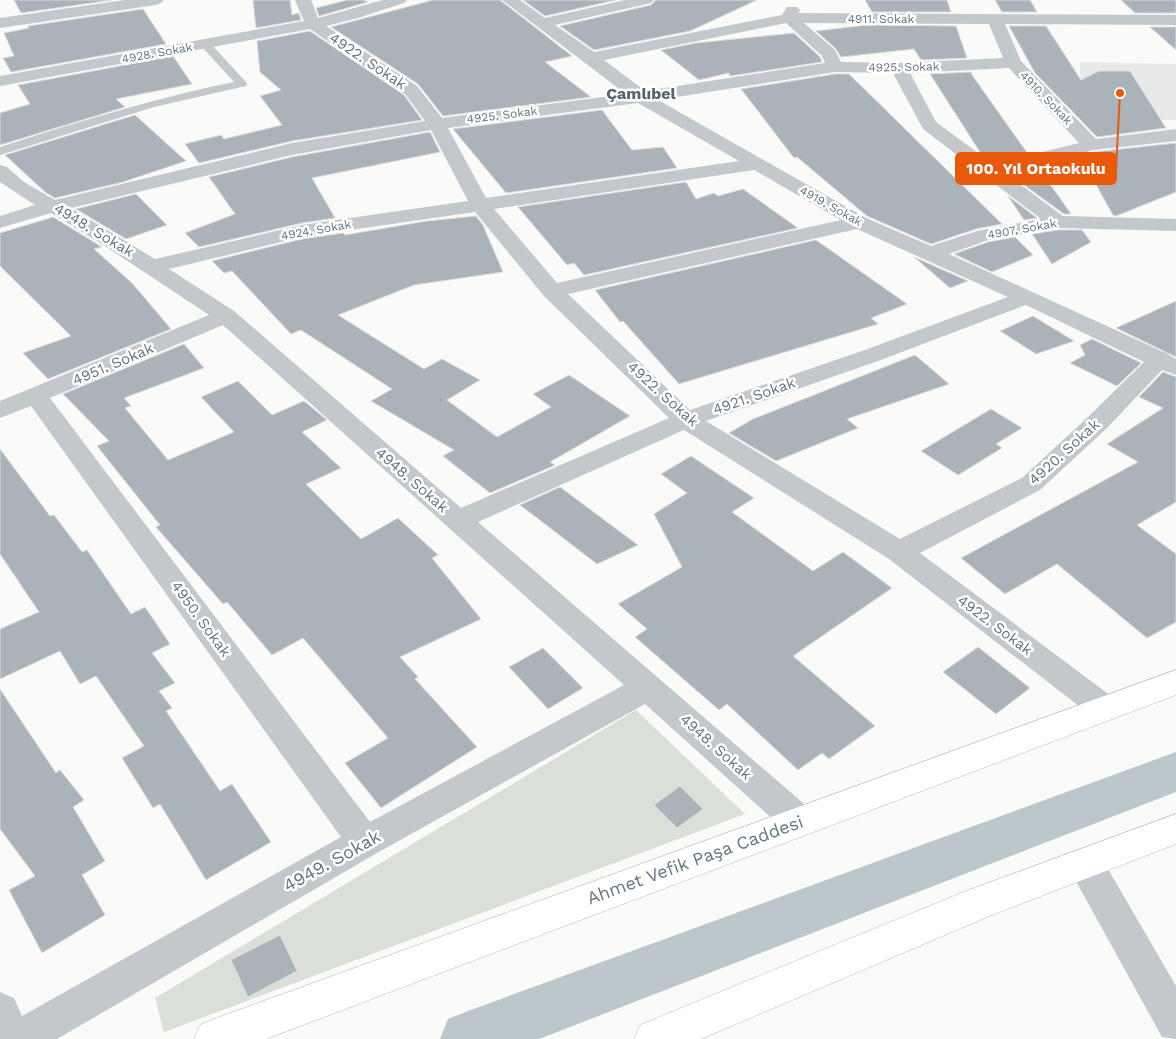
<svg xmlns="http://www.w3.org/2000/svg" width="1176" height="1039" font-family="'Work Sans',sans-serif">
<rect width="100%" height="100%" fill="#fafaf8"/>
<polygon fill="#e8e9e9" points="1080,62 1176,64 1176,120 1107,119 1057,81 1080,77"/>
<polygon fill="#dadfd7" points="636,710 745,814 164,1032 155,998"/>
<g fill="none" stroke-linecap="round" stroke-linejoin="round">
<polygon fill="#bbc7cb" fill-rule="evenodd" points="1176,752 1176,792 539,1039 440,1039 448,1019 468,1011"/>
</g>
<g fill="#aab3b9" stroke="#dcdcda">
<polygon points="14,0 112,0 21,13"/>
<polygon points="253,0 290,0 292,15 299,13 301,20 256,28"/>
<polygon points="347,0 363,0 368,2 319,16 316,8"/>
<polygon points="433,0 500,0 572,56 545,62 591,97 443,116 418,84 331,27"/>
<polygon points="523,0 616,0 545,16"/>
<polygon points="656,0 757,0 690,31 594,50 560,26 651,5"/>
<polygon points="865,0 947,0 951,12 872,12"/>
<polygon points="995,0 1030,0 1037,12 1002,12"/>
<polygon points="1121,0 1176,0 1176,13 1135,13"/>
<polygon points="143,9 166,44 11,72 3,58 14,56 4,33 29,28 28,26"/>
<polygon points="867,25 956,26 967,58 921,60 914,49 841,57 836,49 816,31"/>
<polygon points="1009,26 1046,26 1081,80 1099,71 1130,71 1166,128 1097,137 1035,73"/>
<polygon points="1150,27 1176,27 1176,50"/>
<polygon points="310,31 404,95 422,120 292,141 199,163 185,144 221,135 224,139 282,125 260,96 281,90 260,72 257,41"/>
<polygon points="794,33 820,57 822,62 730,76 729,73 699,80 661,50 696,43"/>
<polygon points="173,56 192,84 116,99 125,107 0,145 0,113 30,104 18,85"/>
<polygon points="971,72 972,75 1028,154 993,162 980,152 930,74"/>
<polygon points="835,74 849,74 1002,224 976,229 931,244 867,216 797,157 794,158 741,89"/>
<polygon points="602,110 632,150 663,147 677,168 506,193 453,129"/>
<polygon points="135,115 186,161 123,182 55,198 45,192 5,155"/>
<polygon points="430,132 440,152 312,178 335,218 302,223 199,247 185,233 235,214 209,177 292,157"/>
<polygon points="1176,143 1176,192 1116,216 1113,215 1080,156 1093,152"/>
<polygon points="1038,167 1071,214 1064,214 1009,174"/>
<polygon points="686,182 696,199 714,193 718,196 743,189 798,228 584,275 574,263 567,265 518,207"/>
<polygon points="136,194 167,225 126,239 76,209"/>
<polygon points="1008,196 1037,218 1024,220"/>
<polygon points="476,216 483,225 503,272 414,285 338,315 424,369 442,359 480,380 447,400 497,437 551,407 533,394 569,375 630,416 550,462 555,465 551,467 490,493 443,456 454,450 371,401 392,389 301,330 291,334 232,271 224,273 212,261 302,239 343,233 345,235 427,221"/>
<polygon points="53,217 102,247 94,249 132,283 171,329 48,379 23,353 71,336 0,266 0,233"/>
<polygon points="1058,230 1082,230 1091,242 1052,264 1032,234"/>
<polygon points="1015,237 1033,255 992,272 954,254 988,242"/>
<polygon points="816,240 907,304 871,318 878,324 679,384 623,321 620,322 595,290"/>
<polygon points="914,257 968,281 950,288"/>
<polygon points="1176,301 1176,357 1116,328"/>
<polygon points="1033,316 1074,341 1036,354 1000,331"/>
<polygon points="1092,339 1141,363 1117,386 1070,363 1085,355 1080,345"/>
<polygon points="184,344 204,368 124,398 131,406 125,408 168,460 234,432 201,397 238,381 272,415 304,401 327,420 302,432 341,468 306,484 361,539 398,518 438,555 432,558 481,619 400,657 418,677 415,679 477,747 381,808 345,763 388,738 303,638 272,655 227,602 223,604 156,527 160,525 97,446 109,441 63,394"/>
<polygon points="915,355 949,384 847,419 858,428 776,461 729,433 753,419"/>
<polygon points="1163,372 1176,377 1176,502 1137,525 1176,554 1176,622 1147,638 1057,564 1005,594 961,558 1138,462 1107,444 1163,408 1139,397"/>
<polygon points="991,409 1022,428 996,444 1002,448 958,475 921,451"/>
<polygon points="0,449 50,516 54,515 82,552 87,550 131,614 145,607 170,644 152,653 175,683 159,691 172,708 166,711 220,791 232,784 271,842 206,880 160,804 153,808 122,758 144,746 96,676 80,684 60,651 0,679 0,629 39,612 0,554"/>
<polygon points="691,456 754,498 732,512 813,571 843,552 892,588 793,656 875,726 829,759 822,753 798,770 727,704 719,710 635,637 647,629 618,604 682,567 654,514 687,493 661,474"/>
<polygon points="560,487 638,545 597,564 520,505"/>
<polygon points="978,647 1030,688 996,714 943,672"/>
<polygon points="543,648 583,688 548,709 509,667"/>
<polygon points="0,689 56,773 60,770 84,800 73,807 105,861 82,875 105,915 42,953 9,890 35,876 0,829"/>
<polygon points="680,786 703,809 677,828 654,805"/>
<polygon points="280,935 297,971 248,997 231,960"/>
</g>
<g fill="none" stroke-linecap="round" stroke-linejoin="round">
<defs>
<g id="secondary">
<polygon points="1176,670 1176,695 266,1039 194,1039 200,1025 214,1019"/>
<polygon points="1176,814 1176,844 992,915 701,1039 634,1039 640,1025 966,891"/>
</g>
</defs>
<use href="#secondary" stroke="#b3babf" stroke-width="1"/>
<path fill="#c3c8cc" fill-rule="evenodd" d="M206,42L210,43L246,82L247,84L246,86L154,107L0,155V147C77,122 155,98 234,82L202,47L201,45Z"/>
<g fill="#c3c8cc" fill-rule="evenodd">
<polygon points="125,0 164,0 161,3 156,5 0,28 0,18"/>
<path d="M295,0H311L318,18L383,0H407L404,3L358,18L326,26L417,86L442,118L626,94L502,0H520L545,18L625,0H654L651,3L555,25L594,52L782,15L787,7H797L800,10L799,13L1176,15V25L1005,24L1021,61L1096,139L1176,129V141L1093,150L1062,160L1005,173L1063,216L1176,219V231L1058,228L988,240L949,254L1168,354L1176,359V375L1162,370L1106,429L1040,490L920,553L1115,699L1120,708L1115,717L1104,721L1093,717L889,559L684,430L478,522L811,810L816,821L811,832L799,836L787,832L645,704L377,853L57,1039H0V992L14,998L22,1016L341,837L31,406L0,418V401L209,315L108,248L51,213L0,228V216L35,205L0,182V165L7,167L24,182L55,200L292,143L425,121L405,94L310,29L0,86V76L304,21ZM786,23L822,56L825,63L645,91L604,60ZM804,23L989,24L1003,58L899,63L841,62L835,50ZM1009,68L1079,143L993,164L936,122L910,73ZM835,72L893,73L923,129L1041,219L977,231L931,246L866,218L658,100ZM638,103L739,161L486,198L448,128ZM431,130L468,201L302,225L155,259L71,208L292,155ZM754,170L841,220L557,283L494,209ZM475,212L544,296L669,418L461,508L234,311L169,269L302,237ZM857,229L1008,297L862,351L690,410L568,294ZM1026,305L1144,362L1088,417L1022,478L900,539L706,421L878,361ZM223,325L624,685L370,822L50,398Z"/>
<polygon points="1085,847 1098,852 1176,986 1176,1039 1162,1037 1072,874 1067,863 1072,852"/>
</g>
<use href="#secondary" fill="#fff" fill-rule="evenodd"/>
</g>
<g text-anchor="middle" stroke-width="5" stroke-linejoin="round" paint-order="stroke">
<g font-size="12" fill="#657683" stroke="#fff">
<text x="881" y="23">4911. Sokak</text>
<text transform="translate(157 53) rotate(-10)" y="4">4928. Sokak</text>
<text transform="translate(904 67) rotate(-1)" y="4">4925. Sokak</text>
<text transform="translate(1046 98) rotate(46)" y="4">4910. Sokak</text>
<text transform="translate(502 115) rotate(-7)" y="4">4925. Sokak</text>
<text transform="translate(831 206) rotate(29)" y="4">4919. Sokak</text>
<text transform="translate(1022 229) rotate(-10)" y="4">4907. Sokak</text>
<text transform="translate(316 230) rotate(-10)" y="4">4924. Sokak</text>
</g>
<g font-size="15" fill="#657683" stroke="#fff">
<text transform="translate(368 61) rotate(34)" y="5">4922. Sokak</text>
<text transform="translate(94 230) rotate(31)" y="5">4948. Sokak</text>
<text transform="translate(113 364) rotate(-23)" y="5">4951. Sokak</text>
<text transform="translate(663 394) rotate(42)" y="5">4922. Sokak</text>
<text transform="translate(754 396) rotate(-19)" y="5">4921. Sokak</text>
<text transform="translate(1064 452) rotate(-42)" y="5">4920. Sokak</text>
<text transform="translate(412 480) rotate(41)" y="5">4948. Sokak</text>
<text transform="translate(201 619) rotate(54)" y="5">4950. Sokak</text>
<text transform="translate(995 625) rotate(37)" y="5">4922. Sokak</text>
<text transform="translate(716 747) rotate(42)" y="5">4948. Sokak</text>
</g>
<g font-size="16" font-weight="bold" fill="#57646e" stroke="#fff">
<text x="641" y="99">Çamlıbel</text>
</g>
<g font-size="18" fill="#657683" stroke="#fff">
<text transform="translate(695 860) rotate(-20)" y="6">Ahmet Vefik Paşa Caddesi</text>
<text transform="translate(332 861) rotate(-29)" y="6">4949. Sokak</text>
</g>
</g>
<path fill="none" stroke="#e8590c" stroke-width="2" d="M1120 93L1116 169"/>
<circle fill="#e8590c" stroke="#fff" stroke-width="2" cx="1120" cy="93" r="5"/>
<rect fill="#e8590c" stroke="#e8590c" stroke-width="2" x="956" y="153" width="160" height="31" rx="5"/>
<g font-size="16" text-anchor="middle" font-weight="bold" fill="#fff">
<text x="1036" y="174">100. Yıl Ortaokulu</text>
</g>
</svg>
